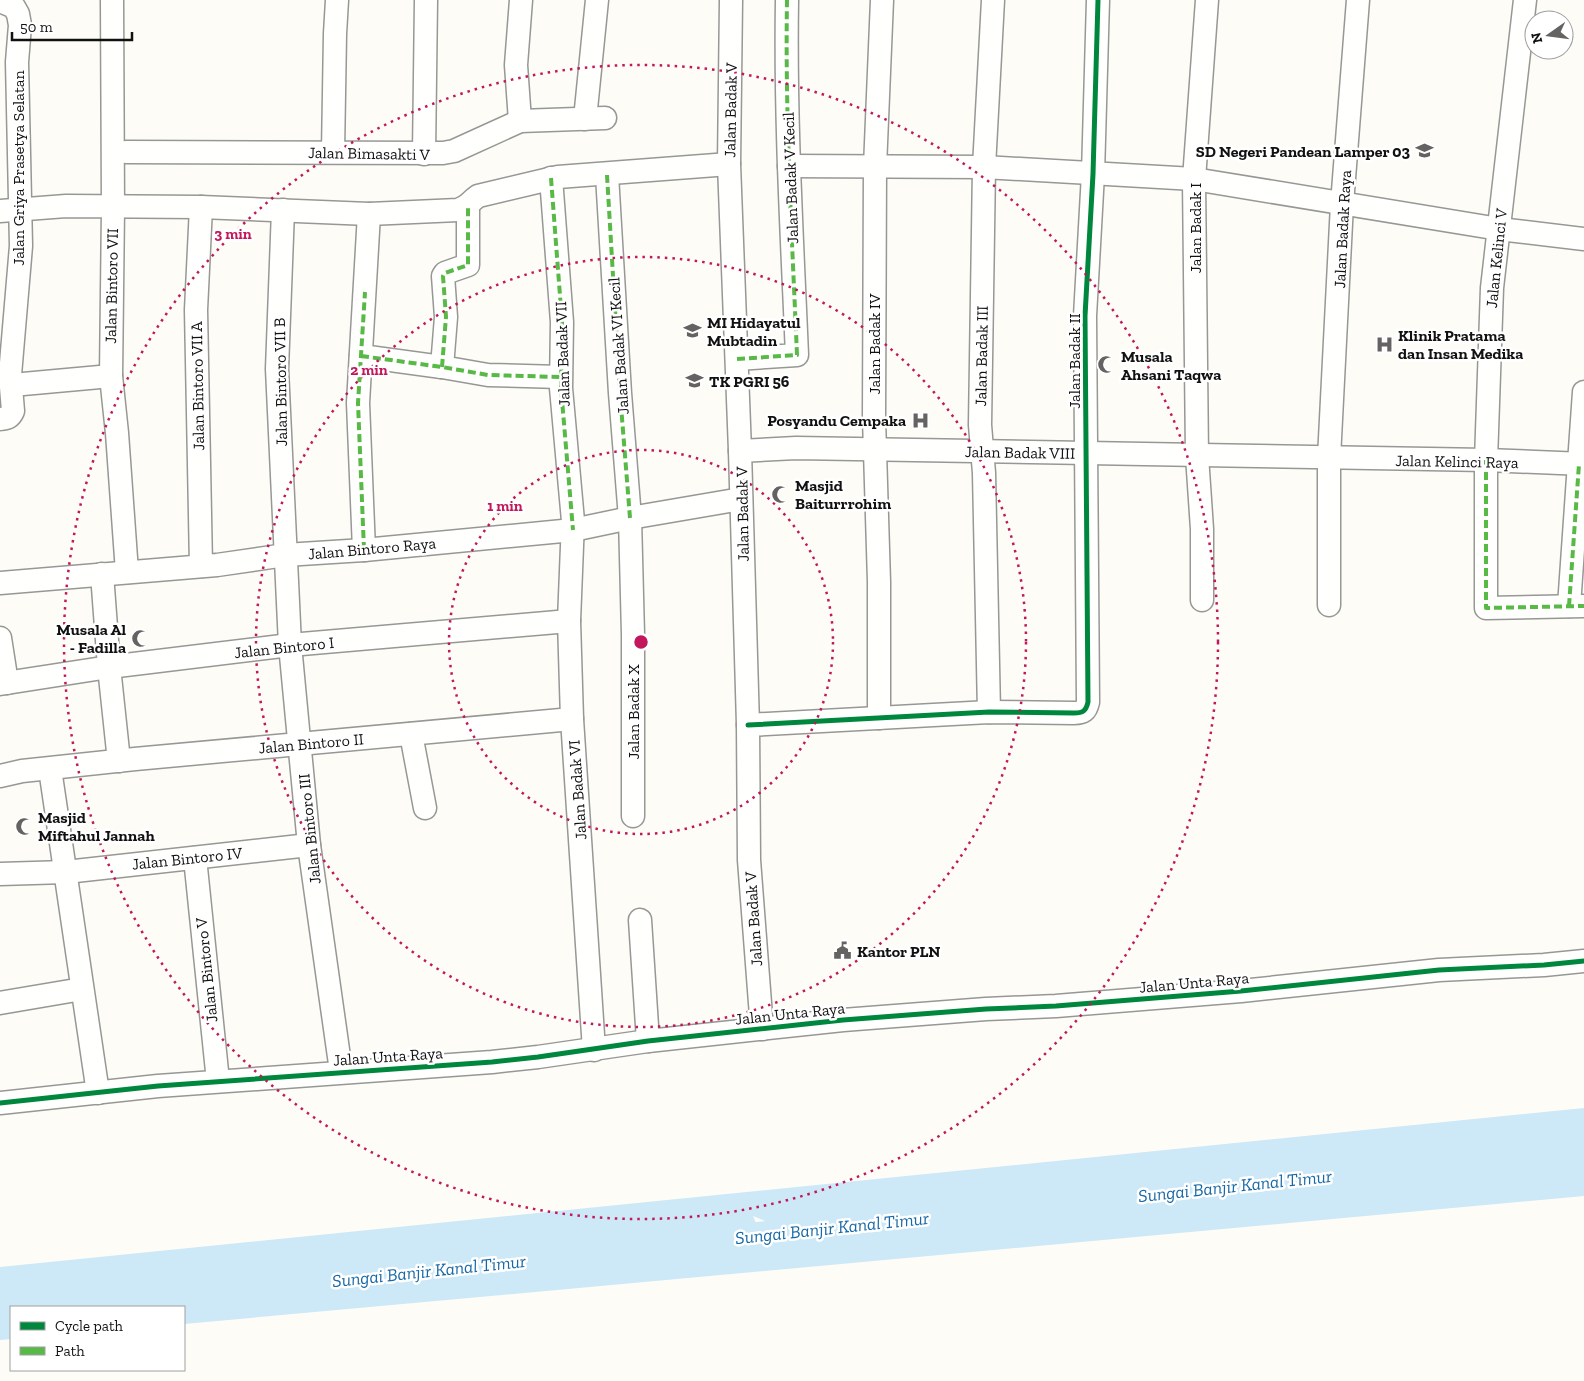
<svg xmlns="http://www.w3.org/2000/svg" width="1584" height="1381" font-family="'Zilla Slab',serif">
<rect width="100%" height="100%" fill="#fdfcf7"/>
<path fill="#cde8f7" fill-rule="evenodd" d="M1584,1108V1196L184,1324V1307H11V1339L0,1340V1267ZM753,1216L765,1221H772L778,1227L759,1236L717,1240L713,1238L738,1226L746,1228L756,1223Z"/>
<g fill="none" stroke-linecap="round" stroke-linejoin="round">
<polyline stroke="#cde8f7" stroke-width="29" points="696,1243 791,1233"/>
<defs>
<g id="minor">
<polyline points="112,0 113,208 111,376 117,433 127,572"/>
<polyline points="731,0 729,164 740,451 748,725 749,860 762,1029"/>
<polyline points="1525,0 1492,288 1486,460 1486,608 1584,606"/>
<path d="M0,1L14,7L18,14L20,25L17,62L21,246L10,375L13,411C10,418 7,418 0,419"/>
<polyline points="585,119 597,0"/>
<polyline points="520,121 516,65 521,0"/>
<polyline points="126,152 443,153 454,151 520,121 605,118"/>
<polyline points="333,152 335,34 337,0"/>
<polyline points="424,154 426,0"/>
<polyline points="789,166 984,167 1194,179 1499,229 1584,239"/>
<polyline points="607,175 620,393 630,518 633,635 633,816"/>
<polyline points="551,178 562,322 561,388 573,521 569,621 572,719 594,1050"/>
<polyline points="201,207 196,310 201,566"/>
<polyline points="283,210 277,369 290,645 309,845 341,1071"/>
<path d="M0,211L66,206L201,207L369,214L458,210C470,206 468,203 478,196L558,177L729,164"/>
<polyline points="361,356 442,367 488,375 560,377"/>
<path d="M737,359L797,355C792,237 785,118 787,0"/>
<polyline points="442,367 446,317 443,276 445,273 468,265 468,207"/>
<polyline points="12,385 111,376"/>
<polyline points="740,451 796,448 1486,460 1584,464"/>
<polyline points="364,550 358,403 369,214"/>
<polyline points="102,574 109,667 119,761"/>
<polyline points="0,583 217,565 285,555 364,550 573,530 630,518 741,499"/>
<polyline points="1202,600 1202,529 1197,456 1194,179 1207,0"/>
<polyline points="1329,605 1329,458 1342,204 1358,0"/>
<polyline points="1569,606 1584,392"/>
<polyline points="0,638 7,683"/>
<polyline points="0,684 109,667 290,645 569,621"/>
<polyline points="989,712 984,473 980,425 984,167 993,0"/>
<polyline points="879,718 879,582 874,418 875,167 882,0"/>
<path d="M748,725L989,712L1074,713C1083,713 1086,711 1088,702L1085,316L1093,174L1098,0"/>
<polyline points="411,734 425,808"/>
<polyline points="50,769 98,1093"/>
<polyline points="0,776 22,771 135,759 572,719"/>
<polyline points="195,858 218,1081"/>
<polyline points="0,874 66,872 309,845"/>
<polyline points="640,920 648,1041"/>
<polyline points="0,1003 82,989"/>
<polyline points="0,1103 158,1086 492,1062 538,1057 648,1041 843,1020 986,1009 1056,1006 1241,991 1439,970 1544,965 1584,961"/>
</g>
</defs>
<use href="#minor" stroke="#979795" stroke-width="25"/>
<use href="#minor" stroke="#fffffe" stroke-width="22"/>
<g stroke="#58b947" stroke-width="4" stroke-dasharray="8 4" stroke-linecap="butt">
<polyline points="607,175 620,393 630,518"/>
<polyline points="551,178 562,322 561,388 573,530"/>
<polyline points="361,356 442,367 488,375 560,377"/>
<path d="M737,359L797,355C792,237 785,118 787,0"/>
<polyline points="442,367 446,317 443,276 445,273 468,265 468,207"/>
<polyline points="1486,460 1486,608 1584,606"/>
<polyline points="364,550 358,403 365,292"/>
<polyline points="1569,606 1579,464"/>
</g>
<defs>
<g id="cycleway">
<path d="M748,725L989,712L1074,713C1083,713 1086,711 1088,702L1085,316L1093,174L1098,0"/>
<polyline points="0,1103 158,1086 492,1062 538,1057 648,1041 843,1020 986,1009 1056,1006 1241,991 1439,970 1544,965 1584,961"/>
</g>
</defs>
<use href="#cycleway" stroke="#fff" stroke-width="8"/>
<use href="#cycleway" stroke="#00873e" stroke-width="5"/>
</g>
<g fill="none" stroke="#c2185b" stroke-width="2.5" stroke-dasharray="2.5 5">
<circle cx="641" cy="642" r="192"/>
<circle cx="641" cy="642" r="385"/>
<circle cx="641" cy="642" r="577"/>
</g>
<defs>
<symbol id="school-bare" viewBox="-9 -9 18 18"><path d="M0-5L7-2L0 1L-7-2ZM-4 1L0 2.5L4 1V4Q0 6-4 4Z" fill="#646362" stroke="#fff" stroke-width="2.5" paint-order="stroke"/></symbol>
<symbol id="hospital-bare" viewBox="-9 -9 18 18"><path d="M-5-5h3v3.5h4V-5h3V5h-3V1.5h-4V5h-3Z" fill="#646362" stroke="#fff" stroke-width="2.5" paint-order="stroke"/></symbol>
<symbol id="mosque-bare" viewBox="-9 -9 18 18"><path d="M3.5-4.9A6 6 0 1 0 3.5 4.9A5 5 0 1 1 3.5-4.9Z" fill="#646362" stroke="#fff" stroke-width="2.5" paint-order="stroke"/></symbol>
<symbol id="civic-bare" viewBox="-9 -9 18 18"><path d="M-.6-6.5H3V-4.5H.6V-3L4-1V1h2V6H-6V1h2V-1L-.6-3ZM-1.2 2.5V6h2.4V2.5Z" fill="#646362" stroke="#fff" stroke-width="2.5" paint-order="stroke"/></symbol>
</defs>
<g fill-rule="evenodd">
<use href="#school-bare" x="1412" y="138" width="25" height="25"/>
<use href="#school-bare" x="680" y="318" width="25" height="25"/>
<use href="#hospital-bare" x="1372" y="332" width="25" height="25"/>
<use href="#mosque-bare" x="1094" y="352" width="25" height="25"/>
<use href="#school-bare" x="682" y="368" width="25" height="25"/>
<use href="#hospital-bare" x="908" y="408" width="25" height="25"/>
<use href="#mosque-bare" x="768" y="482" width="25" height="25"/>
<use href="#mosque-bare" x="128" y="626" width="25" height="25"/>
<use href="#mosque-bare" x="12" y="814" width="25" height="25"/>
<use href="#civic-bare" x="830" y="938" width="25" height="25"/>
</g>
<g text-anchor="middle" stroke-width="5" stroke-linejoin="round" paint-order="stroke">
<g font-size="16" fill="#111" stroke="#fff">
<text transform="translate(730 110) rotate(-89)" y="6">Jalan Badak V</text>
<text transform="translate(369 153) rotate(1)" y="6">Jalan Bimasakti V</text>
<text transform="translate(18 168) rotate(-90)" y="6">Jalan Griya Prasetya Selatan</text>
<text transform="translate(790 178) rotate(-92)" y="6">Jalan Badak V Kecil</text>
<text transform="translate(1195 228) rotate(-90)" y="6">Jalan Badak I</text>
<text transform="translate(1342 229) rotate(-87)" y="6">Jalan Badak Raya</text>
<text transform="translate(1496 258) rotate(-84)" y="6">Jalan Kelinci V</text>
<text transform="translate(111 286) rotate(-89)" y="6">Jalan Bintoro VII</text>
<text transform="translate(874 344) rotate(-90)" y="6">Jalan Badak IV</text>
<text transform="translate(618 346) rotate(-94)" y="6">Jalan Badak VI Kecil</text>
<text transform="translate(562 354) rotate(-92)" y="6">Jalan Badak VII</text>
<text transform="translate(981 356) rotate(-89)" y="6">Jalan Badak III</text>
<text transform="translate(1074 361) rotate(-90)" y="6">Jalan Badak II</text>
<text transform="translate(280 382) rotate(-91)" y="6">Jalan Bintoro VII B</text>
<text transform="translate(197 386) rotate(-91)" y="6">Jalan Bintoro VII A</text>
<text transform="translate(1020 452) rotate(1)" y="6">Jalan Badak VIII</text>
<text transform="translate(1457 461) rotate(1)" y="6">Jalan Kelinci Raya</text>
<text transform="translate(742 514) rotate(-91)" y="6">Jalan Badak V</text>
<text transform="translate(372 548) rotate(-5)" y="6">Jalan Bintoro Raya</text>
<text transform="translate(284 647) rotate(-6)" y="6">Jalan Bintoro I</text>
<text transform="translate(633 712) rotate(-90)" y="6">Jalan Badak X</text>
<text transform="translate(311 743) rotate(-5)" y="6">Jalan Bintoro II</text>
<text transform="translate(577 790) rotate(-94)" y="6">Jalan Badak VI</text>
<text transform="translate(309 829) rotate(-96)" y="6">Jalan Bintoro III</text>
<text transform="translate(187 858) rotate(-6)" y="6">Jalan Bintoro IV</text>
<text transform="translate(753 919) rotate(-94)" y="6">Jalan Badak V</text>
<text transform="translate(206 970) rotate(-96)" y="6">Jalan Bintoro V</text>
<text transform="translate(1194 982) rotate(-5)" y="6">Jalan Unta Raya</text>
<text transform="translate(790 1013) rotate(-6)" y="6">Jalan Unta Raya</text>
<text transform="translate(388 1056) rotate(-4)" y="6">Jalan Unta Raya</text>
</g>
<g font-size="16" font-weight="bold" fill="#111" stroke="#fff" text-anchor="start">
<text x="1410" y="157" text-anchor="end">SD Negeri Pandean Lamper 03</text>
<text x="707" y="328">MI Hidayatul<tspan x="707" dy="18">Mubtadin</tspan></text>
<text x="1398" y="341">Klinik Pratama<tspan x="1398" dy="18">dan Insan Medika</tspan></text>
<text x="1121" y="362">Musala<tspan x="1121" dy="18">Ahsani Taqwa</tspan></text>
<text x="709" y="387">TK PGRI 56</text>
<text x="906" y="426" text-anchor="end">Posyandu Cempaka</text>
<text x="795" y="491">Masjid<tspan x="795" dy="18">Baiturrrohim</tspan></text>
<text x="126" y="635" text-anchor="end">Musala Al<tspan x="126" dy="18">- Fadilla</tspan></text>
<text x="38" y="823">Masjid<tspan x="38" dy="18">Miftahul Jannah</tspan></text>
<text x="857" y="957">Kantor PLN</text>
</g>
<g font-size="18" font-style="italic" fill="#1768a6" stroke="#fff">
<text transform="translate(1235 1186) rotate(-6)" y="6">Sungai Banjir Kanal Timur</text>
<text transform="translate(832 1228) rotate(-6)" y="6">Sungai Banjir Kanal Timur</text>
<text transform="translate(429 1271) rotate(-6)" y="6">Sungai Banjir Kanal Timur</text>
</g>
</g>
<circle cx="641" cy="642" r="8" fill="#c2185b" stroke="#fff" stroke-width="2.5"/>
<g font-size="15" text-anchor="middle" font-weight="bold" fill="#c2185b" stroke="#fff" stroke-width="5" stroke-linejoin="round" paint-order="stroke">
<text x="233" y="239">3 min</text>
<text x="369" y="375">2 min</text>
<text x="505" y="511">1 min</text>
</g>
<rect x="10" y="1306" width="175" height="65" fill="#ffffff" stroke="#a0a0a0"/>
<rect x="20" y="1322" width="25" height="8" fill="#00873e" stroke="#a0a0a0"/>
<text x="55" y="1331" font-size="15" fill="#111111">Cycle path</text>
<rect x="20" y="1347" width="25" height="8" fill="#58b947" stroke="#a0a0a0"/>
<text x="55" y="1356" font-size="15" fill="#111111">Path</text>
<g transform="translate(1549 35) rotate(256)"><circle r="24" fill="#ffffff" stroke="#a0a0a0"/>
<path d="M0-4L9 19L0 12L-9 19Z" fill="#646362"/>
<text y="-8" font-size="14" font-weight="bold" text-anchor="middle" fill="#111111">N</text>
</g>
<path d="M12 32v8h120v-8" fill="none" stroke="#111111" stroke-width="2.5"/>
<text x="20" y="32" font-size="15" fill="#111111" stroke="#ffffff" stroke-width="4" paint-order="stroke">50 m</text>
</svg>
